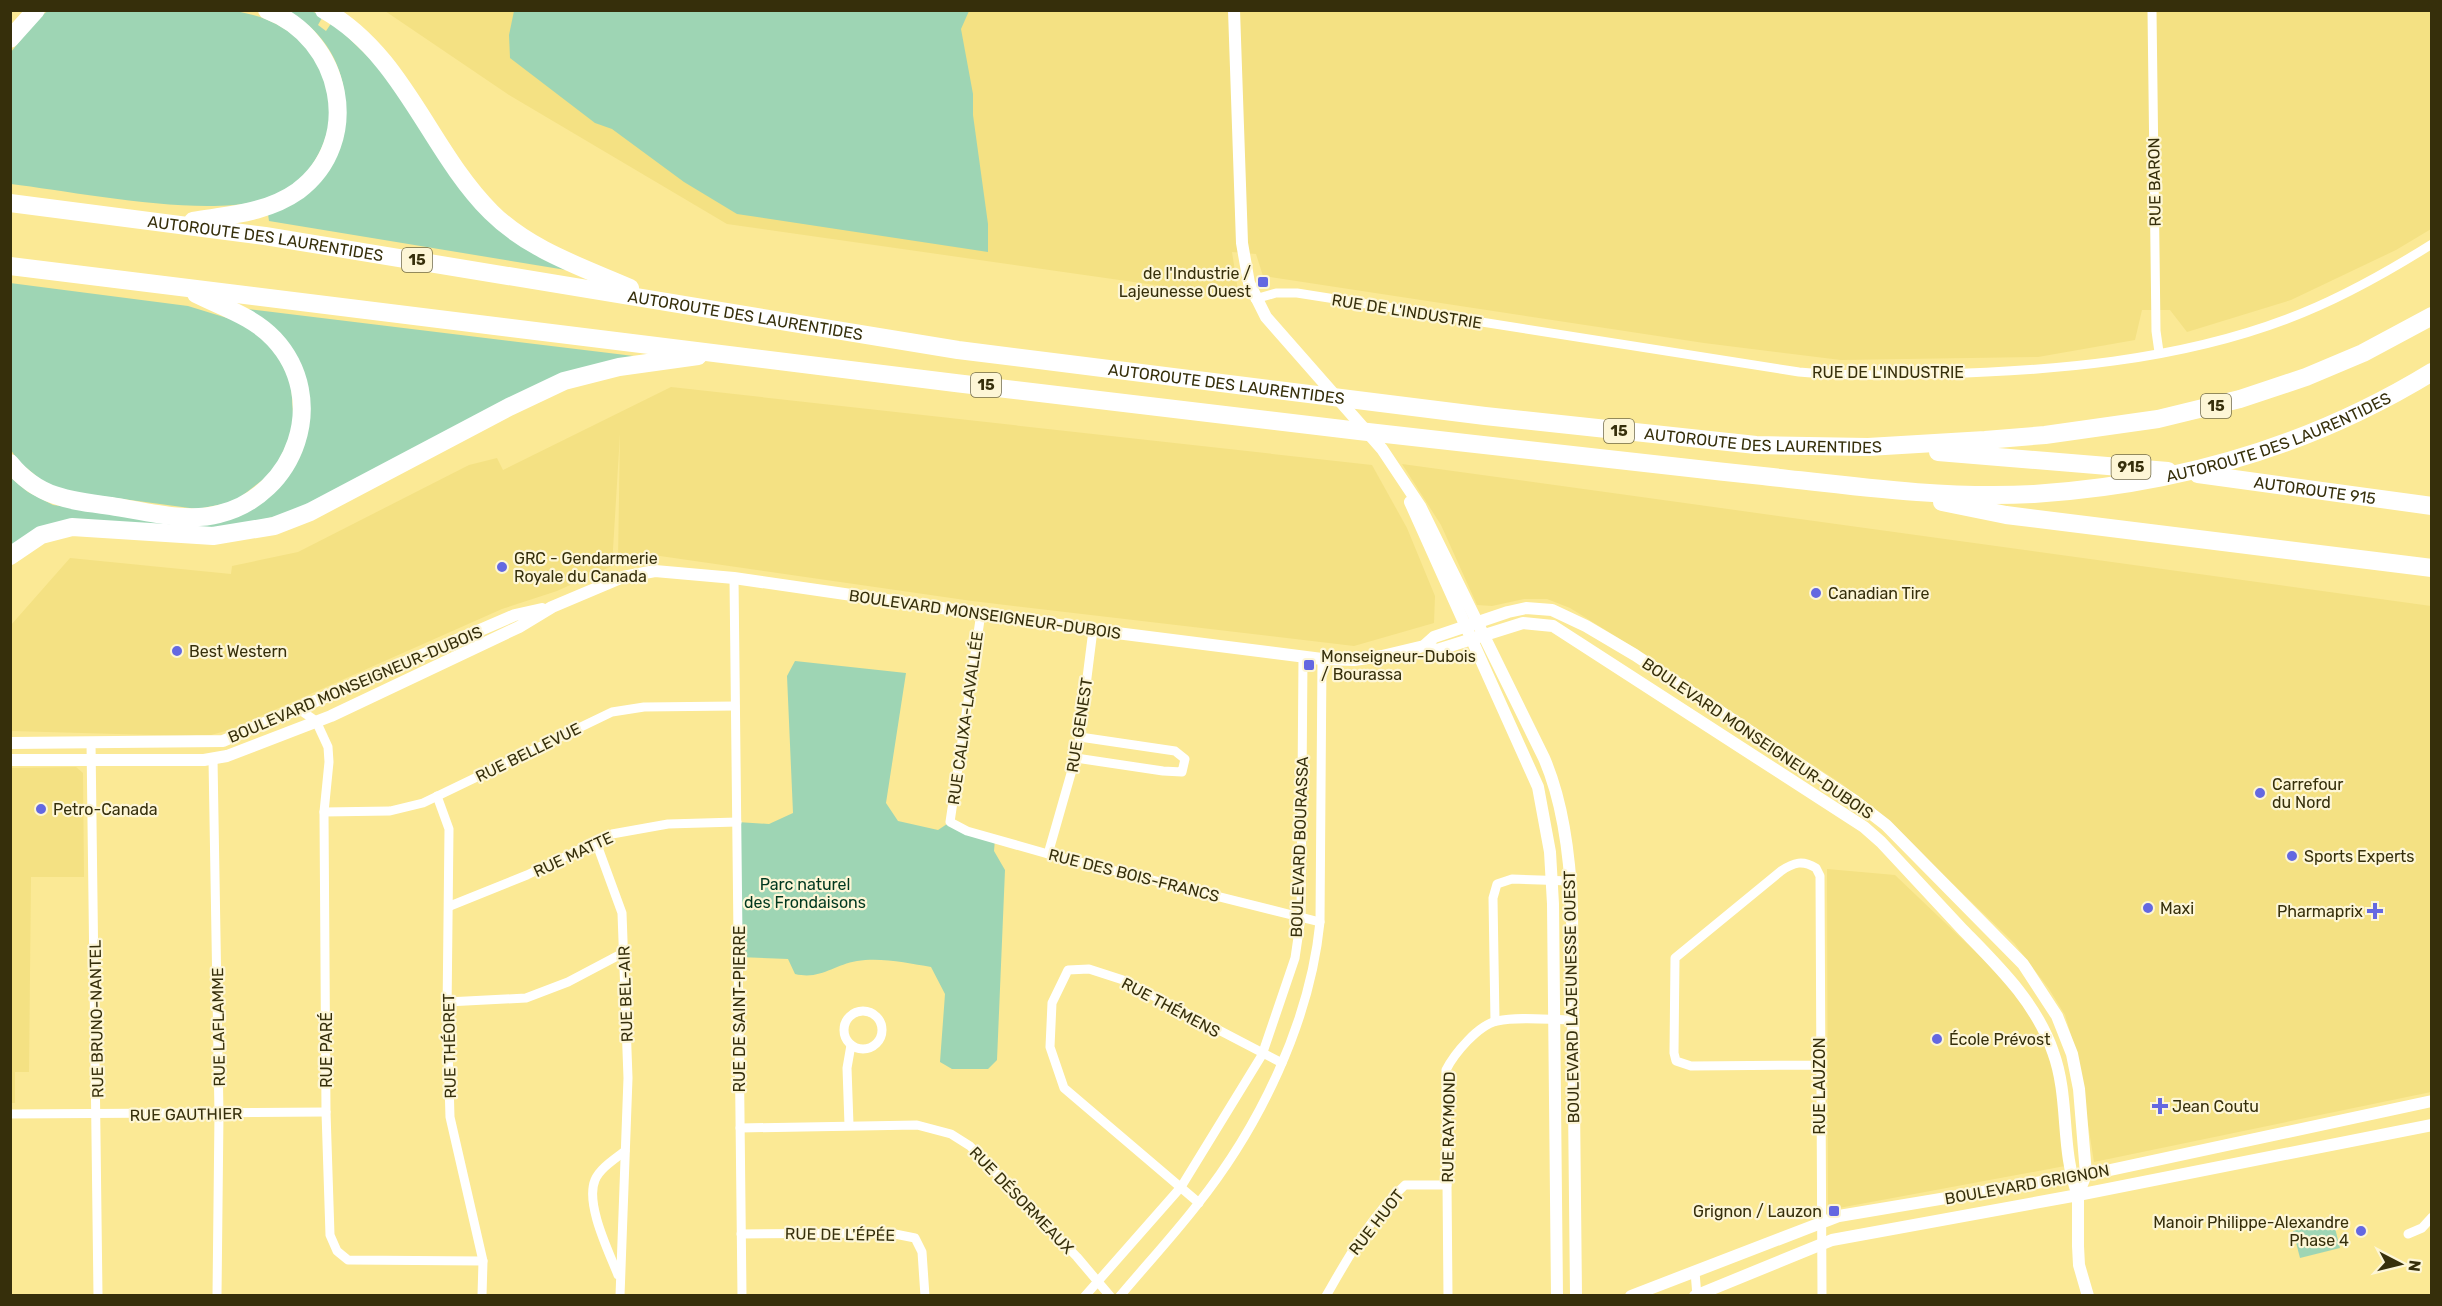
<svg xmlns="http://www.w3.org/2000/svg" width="2442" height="1306" font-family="Rubik,sans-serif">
<rect width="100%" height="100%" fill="#fbe995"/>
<g fill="#f4e183">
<polygon points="385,11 2431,11 2431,229 2396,250 2291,300 2187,332 2170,310 2142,310 2135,340 2038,357 1841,360 1704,343 1263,276 1256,254 1232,252 1239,297 727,224 509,95"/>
<polygon points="671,387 1372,465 1407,528 1435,596 1434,623 1354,646 972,601 660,556 618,561 620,434 612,566 557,591 502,609 229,730 211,735 189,736 11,731 11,625 70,558 231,574 232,566 298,552 469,465 497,458 503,470"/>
<polygon points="1402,464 2431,606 2431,1092 2094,1162 2077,1055 2065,1015 2049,989 2014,943 1892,825 1842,784 1628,644 1570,608 1547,599 1524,599 1492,606 1477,605 1441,525"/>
<polygon points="76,767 83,773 84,877 31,877 29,1072 15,1072 15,1103 11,1103 11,768"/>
<polygon points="1827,869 1895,875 2002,977 2037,1015 2055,1064 2065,1166 1828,1210"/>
</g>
<g fill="#9ed5b4">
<path d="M230,10C259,15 277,21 300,40C304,44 310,47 313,52C318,61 331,93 331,103C332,139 310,182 276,196C216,221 78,192 11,184V52L39,17L48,11Z"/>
<path d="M286,11H311L323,16L318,25L326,31L332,22L382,70L457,184L566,270L269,221L268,214L344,131C352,82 332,33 286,11Z"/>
<polygon points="514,11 969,11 961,29 973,94 973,115 988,224 988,252 737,214 684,182 612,129 595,123 510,58 509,35"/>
<polygon points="10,283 188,306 240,322 272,345 291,382 294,429 273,472 234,502 197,509 71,492 46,484 18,461 11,450"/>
<polygon points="247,309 642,357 632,359 294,512 219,530 105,521 11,547 10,477 28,492 53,505 166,520 259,504 308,398"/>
<path d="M795,661L906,673L886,803L898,821L938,830L950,822L995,839L994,851L1005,870L997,1060L988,1069H952L940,1062L945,994L931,967C909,963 880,957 857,961C833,965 821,980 795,974L788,959L739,957L737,822L769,824L793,813L787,676Z"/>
<polygon points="2333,1220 2340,1248 2300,1258 2293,1231"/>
</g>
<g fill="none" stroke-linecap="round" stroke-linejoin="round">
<g stroke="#fff" stroke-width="9">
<polyline points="2152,10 2156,331 2159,352"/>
<path d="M1255,299L1276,293H1297L1799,372C1844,376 1889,375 1935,374C2052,371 2176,361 2287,319C2338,300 2386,273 2432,244"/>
<polyline points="734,578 742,1296"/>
<polyline points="981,613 950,822 967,831 1048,854 1320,922"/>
<polyline points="300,710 316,721 328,747 329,762 324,812 326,1112 330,1235 337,1251 348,1260 483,1261"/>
<polyline points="91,742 98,1296"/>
<polyline points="1076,758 1163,771 1182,772 1185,759 1175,751 1080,737"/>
<polyline points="213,759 219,1114 217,1296"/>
<polyline points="437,796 449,829 447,1013 450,1117 483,1261 482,1296"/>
<polyline points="324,812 390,811 423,803 612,712 644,707 735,706"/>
<polyline points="596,842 622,913 628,1078 620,1296"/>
<polyline points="1048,854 1078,749 1093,630"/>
<polyline points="450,906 527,875 612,834 668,824 737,822"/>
<polyline points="447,1002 526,998 568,982 623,953"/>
<circle cx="863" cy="1030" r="19"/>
<polyline points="1495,1021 1493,898 1497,884 1512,879 1570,881"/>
<path d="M1819,1065L1691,1066L1676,1061L1674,1053L1675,958L1781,871C1794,862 1803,860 1816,868L1820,876L1822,1296"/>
<polyline points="10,1114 326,1112"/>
<polyline points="849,1125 847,1068 851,1045"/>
<polyline points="740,1128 917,1125 951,1134 970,1146 1077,1257 1110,1296"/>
<polyline points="1199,1203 1064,1088 1050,1047 1052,1003 1068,970 1089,969 1123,980 1282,1063"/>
<polyline points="741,1234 890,1233 915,1238 922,1252 925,1296"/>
<polyline points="2408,1234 2422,1228 2432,1217"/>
<polyline points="1695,1272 1697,1296"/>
<path d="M618,1275C609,1252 585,1204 595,1180C600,1168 615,1159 625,1151"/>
<polyline points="1085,1296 1181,1187 1262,1055 1295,958 1301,917 1303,657"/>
<path d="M1120,1296C1146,1265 1173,1236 1197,1205C1260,1126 1310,1022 1320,922L1322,659"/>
<path d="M1326,1296C1349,1256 1371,1216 1405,1185H1447"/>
<path d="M1448,1296L1446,1070C1454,1054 1478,1025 1497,1021C1520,1016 1549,1020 1573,1020"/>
</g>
<g stroke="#fff" stroke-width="12">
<path d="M1234,10L1242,243L1249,283L1266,317L1382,449L1420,506L1544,758C1564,804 1570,858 1572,908L1576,1296"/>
<polyline points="1410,502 1538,787 1550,852 1553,904 1557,1296"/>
<path d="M1424,646L1437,650L1523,623L1553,626L1864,827L1881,842C1908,871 1935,900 1962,929C1998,966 2036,1002 2053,1052C2070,1098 2060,1149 2078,1195"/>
<polyline points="10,743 223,741 515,615 542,609"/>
<polyline points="10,760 204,760 227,756 331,716 519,627 552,607 623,577 655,571 734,578 1093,630 1322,659 1354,660 1382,656 1424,646 1434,637 1508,612 1526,608 1552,610 1586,626 1635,655 1855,801 1886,825 2023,964 2057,1016 2072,1054 2079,1089 2086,1174 2078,1195 2078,1246 2079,1265 2088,1296"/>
<polyline points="1631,1296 1839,1216 2101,1172 2432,1101"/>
<polyline points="1695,1296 1832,1240 2078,1195 2432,1125"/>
</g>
<g stroke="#fff" stroke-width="18">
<path d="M324,10C404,55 429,150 491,212C529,250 582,267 630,288"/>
<polyline points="10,39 36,10"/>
<path id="s1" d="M10,203L265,236L958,350L1485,416L1756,445L1868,447L1985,440L2045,435L2158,419L2240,399L2306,377L2363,353L2432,316"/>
<path d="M193,221C229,215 267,213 298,191C365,141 342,38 267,10"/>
<path id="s2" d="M10,266C460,321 909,379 1359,431C1493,447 1628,462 1763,476C1853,486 1944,499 2034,494C2175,485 2311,446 2432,372"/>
<polyline points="1938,452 2168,471"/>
<path d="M10,463C37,497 70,501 111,506C144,511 186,523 219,514C296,495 330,399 274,339C254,317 222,307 196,294"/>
<path id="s3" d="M2198,474L2432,506"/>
<polyline points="1942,502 2006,515 2432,568"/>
<polyline points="10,556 41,535 72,527 213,536 274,526 310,512 509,407 564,381 619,367 698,356"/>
</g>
</g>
<g fill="#6468e1" stroke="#fdf6d6" stroke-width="2">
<rect x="1257" y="276" width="12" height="12" rx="3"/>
<circle cx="502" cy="567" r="6"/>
<circle cx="1816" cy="593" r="6"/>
<circle cx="177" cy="651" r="6"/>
<rect x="1303" y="659" width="12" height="12" rx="3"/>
<circle cx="2260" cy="793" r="6"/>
<circle cx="41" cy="809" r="6"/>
<circle cx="2292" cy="856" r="6"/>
<circle cx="2148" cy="908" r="6"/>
<path d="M2372 902h6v6h6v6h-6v6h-6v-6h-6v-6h6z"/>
<circle cx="1937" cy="1039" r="6"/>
<path d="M2157 1097h6v6h6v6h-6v6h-6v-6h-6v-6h6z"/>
<rect x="1828" y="1205" width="12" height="12" rx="3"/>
<circle cx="2361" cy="1231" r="6"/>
</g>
<g text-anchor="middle" stroke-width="4.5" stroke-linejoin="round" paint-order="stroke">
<g fill="#fdf6d6" stroke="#726b48" stroke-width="1.5">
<rect x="402" y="248" width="30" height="24" rx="4.5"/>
<rect x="971" y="373" width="30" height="24" rx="4.5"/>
<rect x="2201" y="394" width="30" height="24" rx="4.5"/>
<rect x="1604" y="419" width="30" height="24" rx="4.5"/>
<rect x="2111.5" y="455" width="39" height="24" rx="4.5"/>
</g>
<g font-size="15" font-weight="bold" fill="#362f0b">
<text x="417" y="265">15</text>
<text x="986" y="390">15</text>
<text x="2216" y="411">15</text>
<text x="1619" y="436">15</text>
<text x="2131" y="472">915</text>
</g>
<g font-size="16" fill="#362f0b" stroke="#fdf6d6">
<text transform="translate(2154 182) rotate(-91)" y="6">RUE BARON</text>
<text dy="6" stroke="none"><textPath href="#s1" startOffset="258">AUTOROUTE DES LAURENTIDES</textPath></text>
<text transform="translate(1407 311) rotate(9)" y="6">RUE DE L'INDUSTRIE</text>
<text dy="6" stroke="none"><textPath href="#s1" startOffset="744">AUTOROUTE DES LAURENTIDES</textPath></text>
<text x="1888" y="378">RUE DE L'INDUSTRIE</text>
<text dy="6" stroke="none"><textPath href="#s1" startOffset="1230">AUTOROUTE DES LAURENTIDES</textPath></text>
<text dy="6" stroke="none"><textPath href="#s2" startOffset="2290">AUTOROUTE DES LAURENTIDES</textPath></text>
<text dy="6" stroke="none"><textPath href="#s1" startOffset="1770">AUTOROUTE DES LAURENTIDES</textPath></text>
<text dy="6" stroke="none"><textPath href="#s3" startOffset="118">AUTOROUTE 915</textPath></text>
<text transform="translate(985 614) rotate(8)" y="6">BOULEVARD MONSEIGNEUR-DUBOIS</text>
<text transform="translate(355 684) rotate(-23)" y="6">BOULEVARD MONSEIGNEUR-DUBOIS</text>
<text transform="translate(965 718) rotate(-82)" y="6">RUE CALIXA-LAVALLÉE</text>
<text transform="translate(1079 725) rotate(-81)" y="6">RUE GENEST</text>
<text transform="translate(1758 738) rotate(34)" y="6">BOULEVARD MONSEIGNEUR-DUBOIS</text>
<text transform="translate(528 752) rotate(-26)" y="6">RUE BELLEVUE</text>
<text transform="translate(1299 847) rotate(-88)" y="6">BOULEVARD BOURASSA</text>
<text transform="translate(573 854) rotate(-25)" y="6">RUE MATTE</text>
<text transform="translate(1134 875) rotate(14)" y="6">RUE DES BOIS-FRANCS</text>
<text transform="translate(625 994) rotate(-92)" y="6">RUE BEL-AIR</text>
<text transform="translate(1571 997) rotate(-91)" y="6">BOULEVARD LAJEUNESSE OUEST</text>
<text transform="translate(1171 1007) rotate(28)" y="6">RUE THÉMENS</text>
<text transform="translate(739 1009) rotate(-90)" y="6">RUE DE SAINT-PIERRE</text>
<text transform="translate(96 1019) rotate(-91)" y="6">RUE BRUNO-NANTEL</text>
<text transform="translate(218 1027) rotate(-91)" y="6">RUE LAFLAMME</text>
<text transform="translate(449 1046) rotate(-91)" y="6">RUE THÉORET</text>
<text transform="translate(326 1050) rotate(-90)" y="6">RUE PARÉ</text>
<text transform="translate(1819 1086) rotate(-90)" y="6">RUE LAUZON</text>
<text transform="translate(186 1114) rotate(-1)" y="6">RUE GAUTHIER</text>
<text transform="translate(1448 1127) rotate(-89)" y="6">RUE RAYMOND</text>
<text transform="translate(2027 1184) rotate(-10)" y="6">BOULEVARD GRIGNON</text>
<text transform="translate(1022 1200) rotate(46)" y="6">RUE DÉSORMEAUX</text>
<text transform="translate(1376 1222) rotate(-52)" y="6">RUE HUOT</text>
<text transform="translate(840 1234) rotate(1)" y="6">RUE DE L'ÉPÉE</text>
</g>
<g font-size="16" fill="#362f0b" stroke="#fdf6d6" text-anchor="start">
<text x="1251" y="279" text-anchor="end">de l'Industrie /<tspan x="1251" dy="18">Lajeunesse Ouest</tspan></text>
<text x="514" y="564">GRC - Gendarmerie<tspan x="514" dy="18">Royale du Canada</tspan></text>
<text x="1828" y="599">Canadian Tire</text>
<text x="189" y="657">Best Western</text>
<text x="1321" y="662">Monseigneur-Dubois<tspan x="1321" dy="18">/ Bourassa</tspan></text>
<text x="2272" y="790">Carrefour<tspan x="2272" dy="18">du Nord</tspan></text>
<text x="53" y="815">Petro-Canada</text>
<text x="2304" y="862">Sports Experts</text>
<text x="2160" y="914">Maxi</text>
<text x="2363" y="917" text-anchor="end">Pharmaprix</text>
<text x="1949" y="1045">École Prévost</text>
<text x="2172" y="1112">Jean Coutu</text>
<text x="1822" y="1217" text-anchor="end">Grignon / Lauzon</text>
<text x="2349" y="1228" text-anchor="end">Manoir Philippe-Alexandre<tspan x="2349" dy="18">Phase 4</tspan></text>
</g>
<g font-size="16" fill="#00381f" stroke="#fdf6d6">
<text x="805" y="890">Parc naturel<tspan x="805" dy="18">des Frondaisons</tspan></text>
</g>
</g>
<rect width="2442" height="1306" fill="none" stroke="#362f0b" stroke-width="24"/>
<g transform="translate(2400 1264) rotate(97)" stroke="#fdf6d6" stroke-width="4.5" paint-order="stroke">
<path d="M0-4.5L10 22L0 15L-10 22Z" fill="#362f0b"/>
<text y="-9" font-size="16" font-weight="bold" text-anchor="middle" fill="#362f0b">N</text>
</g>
</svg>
